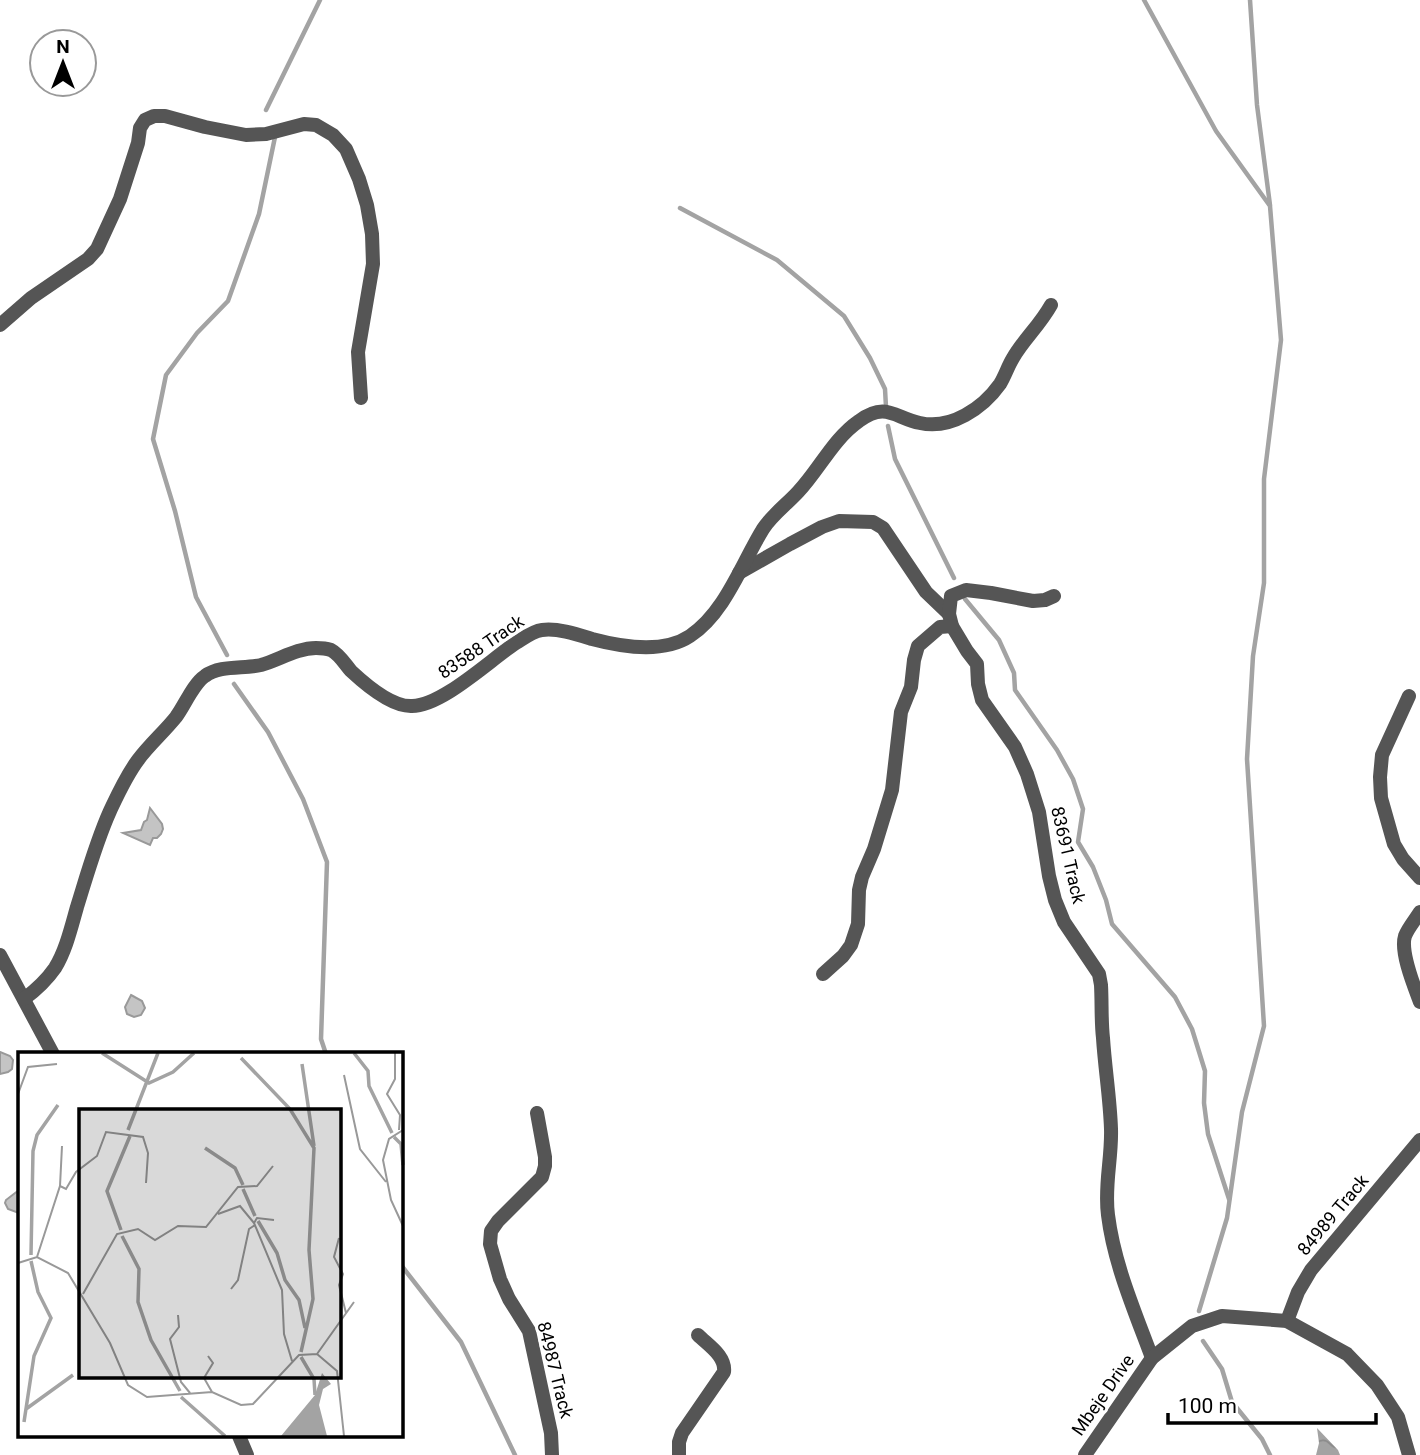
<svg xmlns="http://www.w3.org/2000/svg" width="1420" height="1455" font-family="Roboto,sans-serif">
<defs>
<pattern id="water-waves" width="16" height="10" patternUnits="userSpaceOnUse" patternTransform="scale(1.75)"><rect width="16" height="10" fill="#a3a3a3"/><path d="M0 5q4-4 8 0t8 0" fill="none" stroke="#8b8b8b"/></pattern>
</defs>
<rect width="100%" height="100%" fill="#fff"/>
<polygon fill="url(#water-waves)" points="1317,1428 1338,1450 1340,1455 1316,1455 1319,1443"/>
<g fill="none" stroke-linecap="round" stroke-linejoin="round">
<g stroke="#a3a3a3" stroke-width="4.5">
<polyline points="1144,0 1216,131 1270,206 1281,340 1264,479 1264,583 1253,656 1247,759 1264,1026 1242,1112 1227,1218 1199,1311"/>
<polyline points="1250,0 1257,105 1270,205"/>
<polyline points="266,110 320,0"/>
<polyline points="680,208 777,260 844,316 870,358 885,389 886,407"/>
<polyline points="888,426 895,459 954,578"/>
<polyline points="965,599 999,640 1014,673 1015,690 1057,750 1073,779 1083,809 1078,842 1093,867 1106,900 1112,924 1175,997 1192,1029 1205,1071 1204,1103 1208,1134 1229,1199"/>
<polyline points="227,655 196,597 175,511 153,439 166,375 197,333 228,301 259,214 275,137"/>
<polyline points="234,684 268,732 303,799 327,862 321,1039 326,1054"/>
<polyline points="401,1265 461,1342 515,1455"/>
<polyline points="1203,1341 1222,1369 1232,1402 1262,1439 1270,1455"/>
</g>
</g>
<g fill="#c4c4c4" stroke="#999" stroke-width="2">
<polygon points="150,808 162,824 163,829 161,834 157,838 153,838 150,845 123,833 141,830 144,822 147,820"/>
<polygon points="131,995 142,1001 145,1008 141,1015 134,1017 127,1014 125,1007"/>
<polygon points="0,1052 10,1056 13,1060 12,1069 8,1072 0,1074"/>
<polygon points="19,1190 19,1213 8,1209 5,1203 6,1200"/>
</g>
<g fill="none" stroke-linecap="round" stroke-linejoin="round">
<g stroke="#555" stroke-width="14">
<polyline points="0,325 31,298 88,259 97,249 120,199 138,143 140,128 145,120 154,116 165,116 205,127 246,135 266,134 304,124 316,125 333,135 346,149 359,179 367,205 372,234 373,264 358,352 361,398"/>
<polyline points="739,573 790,544 822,527 839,521 873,522 883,528 926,592 949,614"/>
<path d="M1054,596L1045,600L1033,601L991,593L966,590L951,596L949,614L952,626L967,651L977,664L978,684L982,700L1015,747L1027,774L1039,812L1049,876L1055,900L1064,922L1099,974L1101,985C1102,1003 1101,1021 1103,1038C1105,1069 1110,1098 1111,1129C1112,1158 1104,1186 1108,1215C1114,1264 1135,1312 1152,1358"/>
<polyline points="1409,696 1382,755 1380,777 1381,798 1394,844 1403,859 1420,878"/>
<path d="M1420,912C1415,920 1408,928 1405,936C1400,952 1414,986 1420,1002"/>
<polyline points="0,955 53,1054"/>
<polyline points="823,974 843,956 851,945 858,924 859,890 862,877 874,849 892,790 901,712 911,687 914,660 918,646 940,627 952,626"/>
<path d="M24,999C36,990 46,981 55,968C66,950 71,928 77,907C87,875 96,842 110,811C118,794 126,776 138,760C149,745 164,732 176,717C185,705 193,684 205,676C220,665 243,669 261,665C279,660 297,648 316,648C319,648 328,649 331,650C339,654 345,664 351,671C366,685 392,707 412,706C442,706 490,660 516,643C524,638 533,631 542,630C558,628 576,634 592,639C622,647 663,654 690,636C725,613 742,563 763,529C772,515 786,505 798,492C819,470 833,439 859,421C886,401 895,418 920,423C951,430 983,408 1000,384C1005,376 1008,366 1013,358C1024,339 1040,325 1051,305"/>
<polyline points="537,1113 545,1157 545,1166 542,1177 498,1221 491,1231 490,1244 500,1279 509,1299 529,1331 551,1433 552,1455"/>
<polyline points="1287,1321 1298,1292 1311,1270 1420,1140"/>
<polyline points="239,1436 247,1455"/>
<path d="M679,1455V1442L682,1433L724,1372C726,1356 709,1346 698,1335"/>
<polyline points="1085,1455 1152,1358 1192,1326 1222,1316 1287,1321 1347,1354 1377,1385 1398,1417 1409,1455"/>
</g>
</g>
<g text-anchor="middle" stroke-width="6" stroke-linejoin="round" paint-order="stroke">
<g font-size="18" fill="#000" stroke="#fff">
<text transform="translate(481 647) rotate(-34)" y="6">83588 Track</text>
<text transform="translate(1068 855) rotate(77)" y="6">83691 Track</text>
<text transform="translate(1333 1215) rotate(-50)" y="6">84989 Track</text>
<text transform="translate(555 1370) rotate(76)" y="6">84987 Track</text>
<text transform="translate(1103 1395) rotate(-55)" y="6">Mbeje Drive</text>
</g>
</g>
<g transform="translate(18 1052)">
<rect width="385" height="385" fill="#fff"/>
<path d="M304,321L313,332L305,337L301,353L309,384H263L297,343Z" fill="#a3a3a3"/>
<path fill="none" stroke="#a3a3a3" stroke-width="3.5" d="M84,1L131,31L155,20L176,1M336,1L350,19L351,34L374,81M223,6L272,57L296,96L291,198L295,247L283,300M284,12L296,94M110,78L140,1M376,85L383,92L385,113M187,96L217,116L225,133M225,137L237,164M240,169L259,201L267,228L281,248L287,276M103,178L89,139L112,84M104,184L121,217L120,250L133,288L162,339M13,203L15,99L19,83L40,53M283,305L296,327L297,343M163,345L207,384M8,357L55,323M6,370L16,304L33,266L20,240L13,209"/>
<path fill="none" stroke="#999" stroke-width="2" d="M377,1V27L369,42L382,63L381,78M326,23L342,97L368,130M0,42L10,15L39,12M385,78L371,87L365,108L373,148L385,174M42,134L44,94M200,162L222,154L236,171M256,168L239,166L236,171L264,238L266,282L274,309M321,186L316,205L325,222L321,233L328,261M19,205L42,134L48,137L58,120L79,104L88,80L125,85L130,101L128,131M0,211L19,205L50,221L92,291L110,333L129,345L194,340L223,353L235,352L281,303L299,302L319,319L326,384M213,237L220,228L231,177L237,173M65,242L99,182L120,177L137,188L160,174L188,175L220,135L239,134L255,114M160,263L161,275L152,287L163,330L172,341M299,302L336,250M190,304L195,311L186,326L194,340"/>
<path fill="#000" fill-opacity="0.15" stroke="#000" stroke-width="3.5" d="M61,57H323V326H61Z"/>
<rect width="385" height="385" fill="none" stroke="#000" stroke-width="3.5"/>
</g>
<g transform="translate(63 63)"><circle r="33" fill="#ffffff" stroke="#999999" stroke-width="2"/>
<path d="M0-5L12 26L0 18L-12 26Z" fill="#000000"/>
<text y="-10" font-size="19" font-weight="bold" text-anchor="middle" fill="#000000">N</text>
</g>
<path d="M1168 1413v10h208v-10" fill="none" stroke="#000000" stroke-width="3.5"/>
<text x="1178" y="1413" font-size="21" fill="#000000" stroke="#ffffff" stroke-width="5" paint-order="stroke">100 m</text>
</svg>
